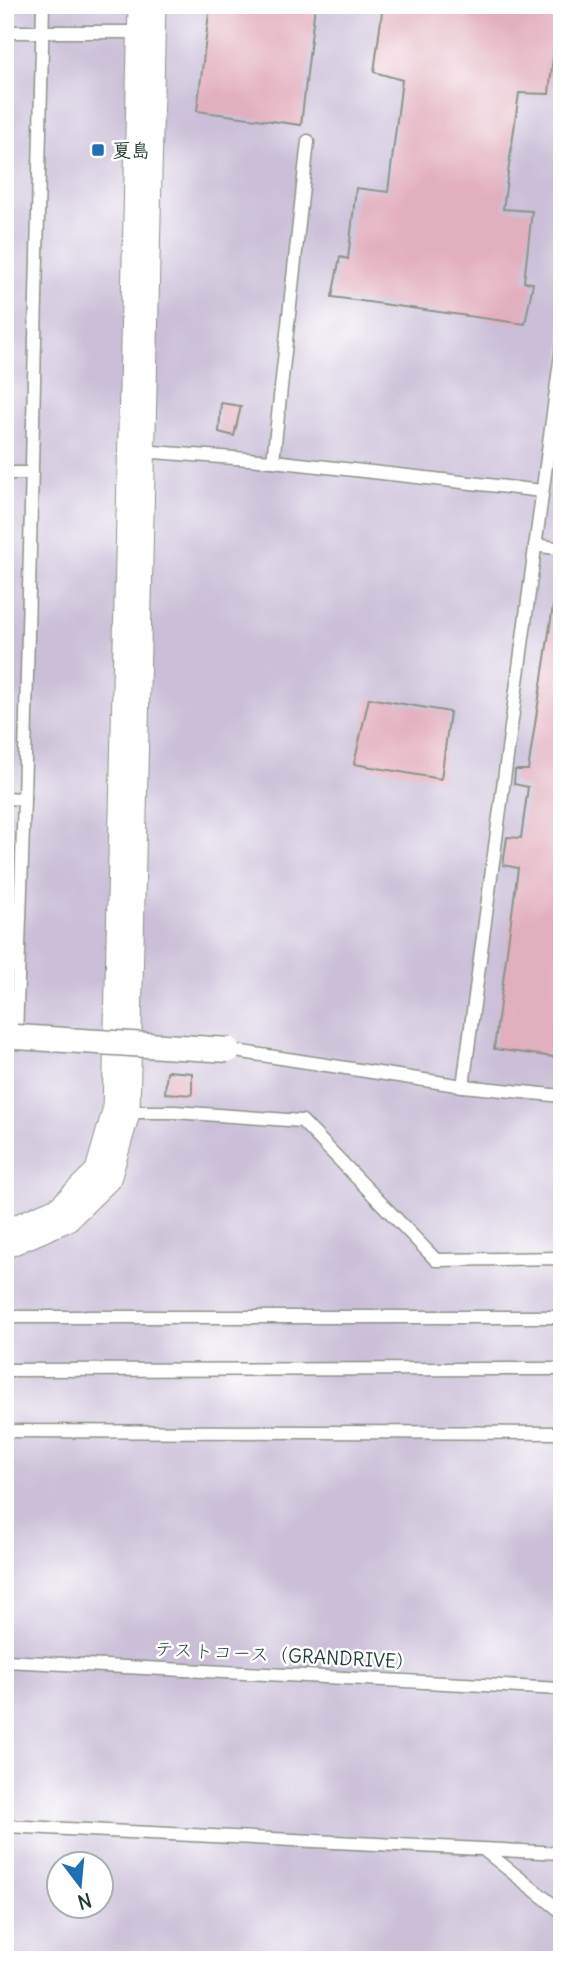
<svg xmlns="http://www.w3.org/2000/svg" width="567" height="1965" font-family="Delius,'Klee One',sans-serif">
<rect width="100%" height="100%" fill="#fff"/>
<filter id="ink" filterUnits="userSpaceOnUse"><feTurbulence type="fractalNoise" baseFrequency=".0143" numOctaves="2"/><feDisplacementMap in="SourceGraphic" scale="14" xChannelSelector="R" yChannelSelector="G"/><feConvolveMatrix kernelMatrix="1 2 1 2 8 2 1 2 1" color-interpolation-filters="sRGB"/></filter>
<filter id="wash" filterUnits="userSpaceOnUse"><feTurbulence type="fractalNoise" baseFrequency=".00686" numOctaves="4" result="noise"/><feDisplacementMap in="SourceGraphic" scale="28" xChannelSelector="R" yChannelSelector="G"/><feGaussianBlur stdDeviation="1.57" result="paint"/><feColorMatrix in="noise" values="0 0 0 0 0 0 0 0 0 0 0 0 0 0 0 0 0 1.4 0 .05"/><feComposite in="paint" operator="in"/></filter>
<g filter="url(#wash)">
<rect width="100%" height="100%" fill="#f8ecdc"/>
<path fill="#cabfd7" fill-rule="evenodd" d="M5,5H562V1960H5ZM60,1864H102V1906H60Z"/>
<g id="blocks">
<g fill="#e2afbe">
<polygon points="210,5 315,5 301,125 197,111"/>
<polygon points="383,5 562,5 562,29 556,29 549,94 519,93 503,209 532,211 524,282 533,283 525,324 332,297 340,257 348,259 356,188 388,192 402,80 374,72"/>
<polygon points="221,403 241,406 234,436 219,432"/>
<polygon points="555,593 562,594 562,1058 494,1049 518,868 503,865 507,837 521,838 528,787 514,784 515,770 528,770"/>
<polygon points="369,698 450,712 441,779 354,764"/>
<polygon points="167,1071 192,1073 192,1095 165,1093"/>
</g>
</g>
</g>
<g filter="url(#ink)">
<use href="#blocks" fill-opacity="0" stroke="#8c9488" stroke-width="2"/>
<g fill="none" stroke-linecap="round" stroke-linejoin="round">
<defs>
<g id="lane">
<polyline points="5,32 142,32"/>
<polyline points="140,451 273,461 542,491"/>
<polyline points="273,461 308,141"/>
<polyline points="5,473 32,473"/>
<polyline points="535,545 562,549"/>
<polyline points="5,798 24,799"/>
<polyline points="13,1037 16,1037 24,799 43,5"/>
<polyline points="229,1050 463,1086 562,1096"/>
<polyline points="463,1086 562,346"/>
<polyline points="124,1112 175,1112 302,1121 436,1260 562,1258"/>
<polyline points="5,1317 562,1317"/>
<polyline points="5,1370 562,1369"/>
<polyline points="5,1431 562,1433"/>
<polyline points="5,1661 562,1689"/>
<polyline points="5,1826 562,1853"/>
<polyline points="484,1850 562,1912"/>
</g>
<polyline id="secondary" points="5,1239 63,1214 103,1175 121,1112 147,5"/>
</defs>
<use href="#lane" stroke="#8c9488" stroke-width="15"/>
<use href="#secondary" stroke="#8c9488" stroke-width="39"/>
<use href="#lane" stroke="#fff" stroke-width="12"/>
<use href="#secondary" stroke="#fff" stroke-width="37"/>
<defs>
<polyline id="street-bridge" points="16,1037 229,1050"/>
</defs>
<use href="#street-bridge" stroke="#8c9488" stroke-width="27" stroke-linecap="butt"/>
<use href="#street-bridge" stroke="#fff" stroke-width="24"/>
</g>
</g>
<rect fill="#1f6fb2" stroke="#fff" stroke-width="2.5" x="91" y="143" width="14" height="14" rx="3.5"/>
<g text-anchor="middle" stroke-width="5" stroke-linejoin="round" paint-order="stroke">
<g font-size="19" font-weight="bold" fill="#1f3d34" stroke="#fff" text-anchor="start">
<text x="112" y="157">夏島</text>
</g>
<g font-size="19" fill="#1f3d34" stroke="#fff">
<text transform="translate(285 1655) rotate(3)" y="7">テストコース（GRANDRIVE）</text>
</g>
</g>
<rect width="567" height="1965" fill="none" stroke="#fff" stroke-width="28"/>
<g transform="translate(80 1885) rotate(164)"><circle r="33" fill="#ffffff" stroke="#a5b1ae" stroke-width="2"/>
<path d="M0-5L12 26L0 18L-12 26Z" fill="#1f6fb2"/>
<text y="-10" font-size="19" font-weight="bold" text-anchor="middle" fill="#1f3d34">N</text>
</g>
</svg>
